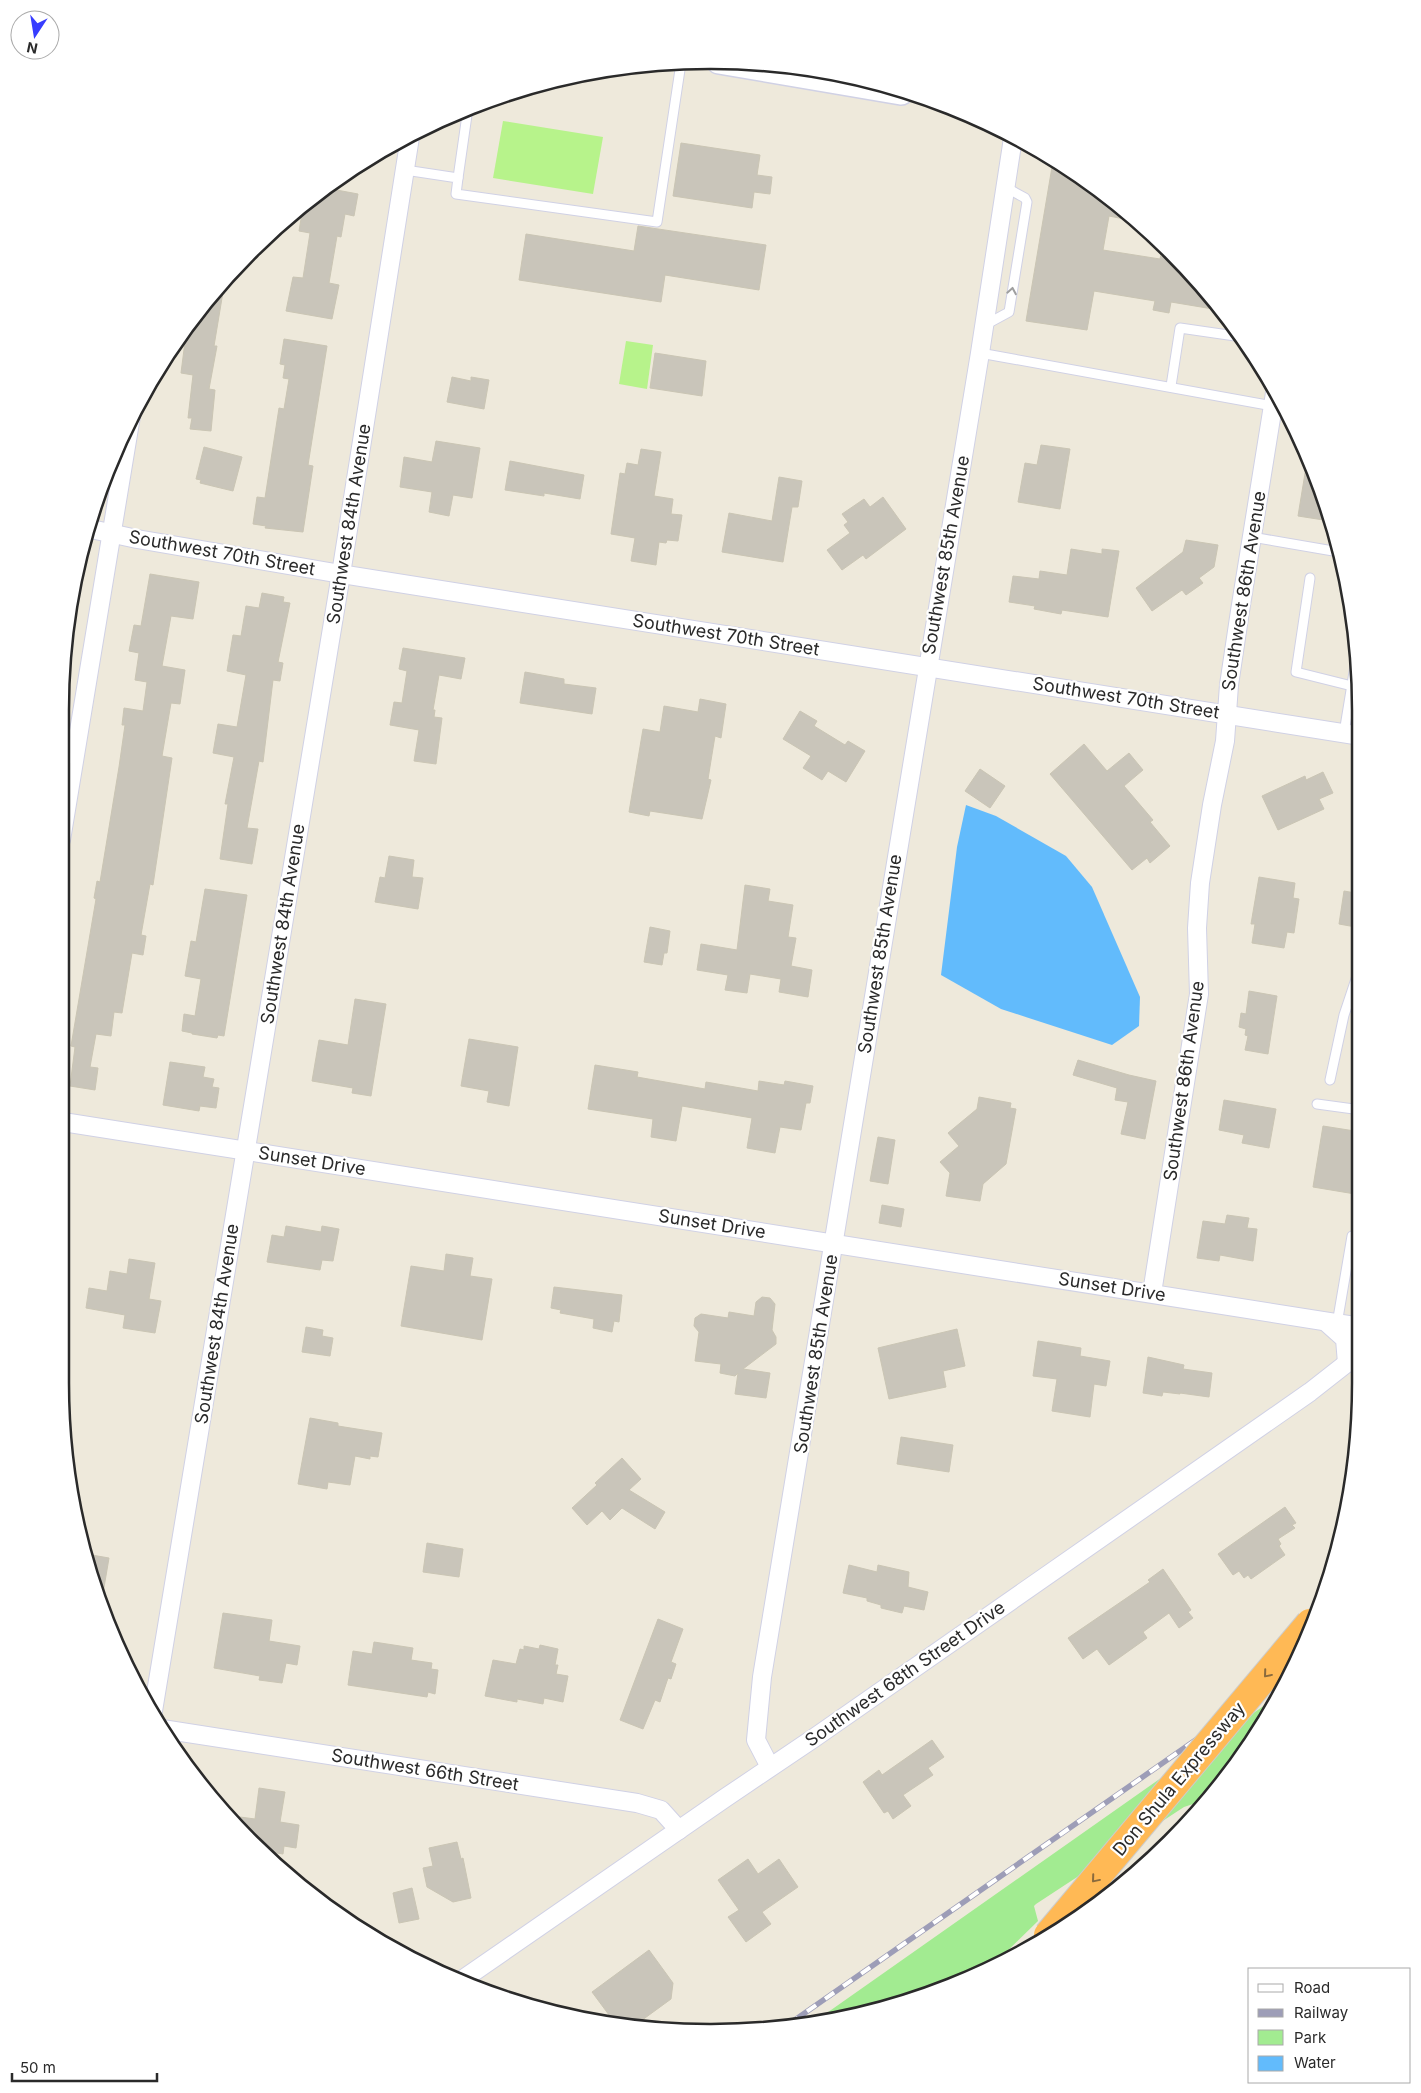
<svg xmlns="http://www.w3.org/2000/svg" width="1421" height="2093" font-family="Inter,sans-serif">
<rect width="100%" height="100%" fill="#eee9db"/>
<polygon fill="#a2eb91" points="1279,1695 1227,1778 1202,1806 1193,1804 1184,1807 1036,1904 1034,1906 1038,1921 993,1965 920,1998 838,2020 814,2022"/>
<g fill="#b7f38b">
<polygon points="503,121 603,137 593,194 493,178"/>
<polygon points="626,341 653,345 647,389 619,384"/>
</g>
<polygon fill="#62bbfc" points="966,805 996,816 1066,856 1092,887 1140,997 1139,1026 1112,1045 1001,1009 941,975 957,847"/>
<g fill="#c9c5ba" stroke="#cac5b4">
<polygon points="681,143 760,155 757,175 772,177 770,194 754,192 752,208 673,196"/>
<polygon points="1052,167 1073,171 1134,221 1109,216 1103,250 1160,259 1163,244 1170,250 1219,310 1171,302 1169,313 1153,310 1155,301 1094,291 1087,330 1026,321"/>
<polygon points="326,188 358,194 354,216 345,214 341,237 337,236 329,283 339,285 332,319 286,311 293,277 303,278 310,233 299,231 303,207"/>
<polygon points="638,226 766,245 759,290 665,275 661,302 519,280 526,234 634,251"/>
<polygon points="225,280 214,346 217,346 209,389 215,390 211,431 190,429 192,418 188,418 193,375 181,373 187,326 194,315"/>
<polygon points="284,339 327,346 308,465 313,466 303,532 265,528 266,526 253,524 257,497 265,498 279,408 284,409 289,379 283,378 285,365 280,364"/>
<polygon points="655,353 706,361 702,396 650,388"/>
<polygon points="452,377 471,381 471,377 489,380 484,409 447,402"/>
<polygon points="436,441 480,448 472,498 453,495 449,516 429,512 432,492 400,487 404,457 432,462"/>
<polygon points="1041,445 1070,449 1060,509 1018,502 1025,463 1037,465"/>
<polygon points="204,447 242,457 233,491 200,483 201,480 196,479"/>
<polygon points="641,449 661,452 654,496 673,499 671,514 682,515 678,541 667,540 666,543 659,542 656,565 631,561 635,538 611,534 620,473 625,474 627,463 638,465"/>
<polygon points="1308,455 1311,461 1330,521 1298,516"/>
<polygon points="510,461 584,475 580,499 544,493 544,496 505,490"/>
<polygon points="779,477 802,481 798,507 792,507 783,562 722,552 729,513 772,521"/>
<polygon points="883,497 906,529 866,559 863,555 842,570 827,550 850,533 844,525 848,522 842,514 864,499 870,507"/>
<polygon points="1186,540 1218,545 1214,567 1199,578 1203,583 1186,595 1182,590 1152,611 1136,588 1183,552"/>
<polygon points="1071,549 1102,554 1102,549 1119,551 1108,617 1062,610 1061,614 1034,609 1035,606 1009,602 1013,576 1039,579 1040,571 1067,575"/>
<polygon points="150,574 199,582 193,619 171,616 162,666 185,670 180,704 171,703 162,756 172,758 153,885 150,884 141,935 146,936 143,955 132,953 122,1013 114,1012 111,1036 96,1034 90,1067 98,1068 95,1090 70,1086 75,1047 71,1046 96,899 94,898 97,881 100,882 119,767 125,725 122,725 124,708 143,711 147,682 135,680 139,653 129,651 134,625 141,626"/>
<polygon points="262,593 284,597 283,602 290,603 278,662 283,663 280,681 273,680 263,762 259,761 247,828 258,829 252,864 220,859 228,804 225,804 234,757 213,753 218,724 237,727 246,675 227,671 233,635 241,636 246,606 259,608"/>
<polygon points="403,648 465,658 461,679 439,675 433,710 435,710 434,717 442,718 436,764 414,761 419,730 390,725 394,702 402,703 407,671 399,669"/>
<polygon points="525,672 564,679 564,684 596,688 592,714 520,703"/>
<polygon points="700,699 726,704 721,738 715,736 708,779 711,780 702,819 650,811 649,816 629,812 643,729 660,732 664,706 698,712"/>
<polygon points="800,711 817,721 814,726 845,745 848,741 865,751 846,782 828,771 822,780 803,768 811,756 783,739"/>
<polygon points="1084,744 1107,771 1129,753 1143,770 1124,786 1153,820 1150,822 1170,846 1150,863 1147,858 1132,870 1050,774"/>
<polygon points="980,769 1005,786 990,808 965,791"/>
<polygon points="1323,772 1333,793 1319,799 1324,809 1278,830 1262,796 1305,776 1306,780"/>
<polygon points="389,856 414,860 412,877 423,878 418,909 375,902 380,877 385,878"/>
<polygon points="1259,877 1295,883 1293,898 1299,899 1294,933 1287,932 1284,948 1252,943 1255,924 1251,924"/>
<polygon points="745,885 770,889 768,901 793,905 788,937 796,938 791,966 812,970 808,997 779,992 781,979 750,974 747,993 725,990 728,975 697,970 701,944 737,950"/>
<polygon points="205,889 247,895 224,1036 218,1035 217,1038 192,1034 192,1033 182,1031 184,1014 195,1016 201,979 185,976 191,941 196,942"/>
<polygon points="1344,891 1361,894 1361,928 1339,924"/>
<polygon points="650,927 670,931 667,953 664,953 662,965 644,962"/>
<polygon points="1249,991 1277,996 1268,1054 1245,1050 1248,1036 1245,1035 1246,1029 1239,1027 1241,1013 1246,1014"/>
<polygon points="355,999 386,1004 371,1096 352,1093 353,1088 312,1081 319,1040 348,1045"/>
<polygon points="469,1039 518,1047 509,1106 487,1102 489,1091 461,1086"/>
<polygon points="1078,1060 1129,1075 1156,1081 1145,1139 1121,1134 1128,1102 1115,1100 1117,1088 1073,1075"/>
<polygon points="170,1062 205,1067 203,1077 214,1079 212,1087 219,1088 216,1108 200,1106 199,1111 163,1105"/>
<polygon points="595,1065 638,1072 637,1077 705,1089 706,1082 758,1091 759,1081 784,1085 785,1081 813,1086 810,1103 806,1103 801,1130 780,1127 775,1153 747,1148 752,1118 682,1106 676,1141 651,1137 653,1119 588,1109"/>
<polygon points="979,1097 1011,1103 1010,1108 1016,1109 1006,1164 983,1184 980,1201 946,1196 950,1173 940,1162 959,1146 948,1133 977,1109"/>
<polygon points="1224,1100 1276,1109 1269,1148 1242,1143 1244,1135 1219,1130"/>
<polygon points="1323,1126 1361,1132 1361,1195 1313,1187"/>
<polygon points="878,1137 895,1140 888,1184 870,1181"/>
<polygon points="882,1205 904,1209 901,1227 879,1223"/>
<polygon points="1227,1215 1249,1218 1247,1228 1257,1229 1253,1261 1220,1255 1219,1261 1197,1258 1203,1221 1225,1224"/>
<polygon points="286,1226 321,1232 322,1226 339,1229 333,1261 322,1260 320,1270 267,1262 272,1235 284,1237"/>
<polygon points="446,1254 473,1258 470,1276 492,1279 482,1340 401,1326 411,1266 444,1271"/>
<polygon points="129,1259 155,1263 149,1299 161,1301 155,1333 123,1328 125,1315 86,1308 89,1288 107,1291 110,1271 127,1274"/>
<polygon points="554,1287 622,1295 619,1322 614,1321 612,1332 593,1328 594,1319 560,1313 561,1310 551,1308"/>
<polygon points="762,1297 770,1298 775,1304 772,1330 776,1337 776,1344 743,1369 770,1373 766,1398 735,1394 738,1373 735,1376 720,1373 721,1364 695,1361 699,1332 694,1326 695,1318 701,1314 728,1318 729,1312 754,1316 756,1302"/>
<polygon points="306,1327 323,1330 322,1336 333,1338 330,1356 302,1352"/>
<polygon points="957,1329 965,1366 943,1371 946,1387 889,1399 878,1348"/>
<polygon points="1038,1341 1081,1348 1080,1356 1110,1361 1106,1386 1094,1384 1090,1417 1052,1411 1057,1379 1033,1376"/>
<polygon points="1148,1357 1184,1365 1183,1369 1212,1373 1209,1397 1180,1393 1180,1394 1163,1392 1162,1396 1143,1393"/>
<polygon points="310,1418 338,1423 338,1426 382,1433 378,1457 370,1456 370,1459 355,1456 350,1485 328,1482 327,1489 298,1484"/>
<polygon points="901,1437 953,1445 949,1472 897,1464"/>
<polygon points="622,1458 641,1479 629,1490 665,1512 655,1529 622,1508 610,1520 602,1511 587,1525 572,1508 597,1485 595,1483"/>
<polygon points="1285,1507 1296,1523 1292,1525 1295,1528 1278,1539 1281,1544 1279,1546 1285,1555 1251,1579 1248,1575 1244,1578 1239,1571 1233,1575 1218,1554"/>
<polygon points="427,1543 463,1549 459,1577 423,1572"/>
<polygon points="86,1554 109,1558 101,1605 94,1591"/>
<polygon points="849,1565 877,1572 878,1565 909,1572 908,1587 928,1592 924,1610 904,1606 902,1613 881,1608 881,1605 867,1601 867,1598 843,1593"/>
<polygon points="1163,1569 1191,1610 1188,1612 1193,1618 1179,1628 1169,1613 1143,1632 1147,1638 1109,1665 1097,1649 1083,1659 1068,1638 1150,1582 1148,1580"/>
<polygon points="223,1613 272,1620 269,1641 300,1646 297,1665 286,1663 282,1683 259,1680 260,1676 214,1668"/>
<polygon points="658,1619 683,1629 671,1662 676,1664 671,1679 668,1678 660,1702 655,1700 643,1729 620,1720"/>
<polygon points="374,1642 413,1648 411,1660 432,1663 431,1669 438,1670 435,1694 428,1692 427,1697 348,1685 353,1651 372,1654"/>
<polygon points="540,1645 558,1649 555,1665 558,1665 556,1674 568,1676 563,1702 544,1698 543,1704 517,1699 517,1702 485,1696 493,1660 516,1664 520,1649 524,1650 524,1646 539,1649"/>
<polygon points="932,1740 944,1757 928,1768 933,1775 903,1795 911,1806 893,1819 888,1811 884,1813 863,1782 879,1770 882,1775"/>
<polygon points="259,1788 285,1792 280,1822 299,1825 296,1848 284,1846 283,1854 264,1851 225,1815 255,1819"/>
<polygon points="457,1842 461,1859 463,1858 471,1898 453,1902 427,1887 423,1868 433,1866 429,1848"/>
<polygon points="748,1859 758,1874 779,1859 798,1887 762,1912 771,1924 746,1942 728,1917 739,1910 718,1880"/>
<polygon points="412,1888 419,1919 399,1923 393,1893"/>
<polygon points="649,1950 673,1983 671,1999 634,2026 615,2023 592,1992"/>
</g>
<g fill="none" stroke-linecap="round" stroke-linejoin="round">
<defs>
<g id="lane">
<polyline points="405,170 458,178 456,194 657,222 681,63"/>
<polyline points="458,178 468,108"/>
<polyline points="985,325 1009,312 1027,202 1025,198 1005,187"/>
<polyline points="980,353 1273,406"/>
<polyline points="1171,386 1180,328 1242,337"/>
<polyline points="1252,537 1339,552"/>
<polyline points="1310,578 1296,672 1352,686"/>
<polyline points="1344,733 1356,660"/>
<polyline points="1330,1080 1344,1015 1361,964"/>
<polyline points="1317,1104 1361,1110"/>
<polyline points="1337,1324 1352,1236"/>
</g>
<g id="street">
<polyline points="91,529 137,539 341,574 1361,736"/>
<polyline points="61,840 131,416"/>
<polyline points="63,1122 1361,1327"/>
<polyline points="1152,1293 1199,994 1197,928 1200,883 1212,805 1225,741 1229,685 1240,611 1275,393"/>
<polyline points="1326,1322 1345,1339 1347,1363"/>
<polyline points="153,1711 341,574 410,137"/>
<polyline points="162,1729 637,1803 661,1810 679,1830"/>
<polyline points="770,1767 756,1740 762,1677 980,353 1013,138"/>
<polyline points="459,1982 725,1798 814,1738 1310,1392 1361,1352"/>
</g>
<polyline id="secondary" points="719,61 901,92"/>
</defs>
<use href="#lane" stroke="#d0d1e5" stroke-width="11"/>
<use href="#street" stroke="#d0d1e5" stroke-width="20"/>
<use href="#secondary" stroke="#d0d1e5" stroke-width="28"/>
<use href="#lane" stroke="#fff" stroke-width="9"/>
<use href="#street" stroke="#fff" stroke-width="18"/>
<use href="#secondary" stroke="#fff" stroke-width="25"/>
<defs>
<polyline id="rail" points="789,2024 1293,1672"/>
</defs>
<use href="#rail" stroke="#9d9db7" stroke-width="5.5"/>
<use href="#rail" stroke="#fff" stroke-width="4" stroke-dasharray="11" stroke-linecap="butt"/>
<defs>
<polyline id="highway-bridge" points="1048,1935 1310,1623"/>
</defs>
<use href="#highway-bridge" stroke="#ccc" stroke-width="30" stroke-linecap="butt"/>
<use href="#highway-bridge" stroke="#ffb955" stroke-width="28"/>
</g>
<defs><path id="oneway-chevron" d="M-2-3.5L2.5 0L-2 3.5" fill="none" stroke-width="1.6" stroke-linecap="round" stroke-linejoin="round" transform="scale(1.25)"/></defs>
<use stroke="#9f9f9f" href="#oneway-chevron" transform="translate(1012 291) rotate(-80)"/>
<g stroke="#8a6a3d">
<use href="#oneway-chevron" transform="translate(1267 1674) rotate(130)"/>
<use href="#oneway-chevron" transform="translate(1095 1879) rotate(130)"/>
</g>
<g text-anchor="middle" stroke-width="4.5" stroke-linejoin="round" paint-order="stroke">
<g font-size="18" fill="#2a2a2a" stroke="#fff">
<text transform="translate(349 524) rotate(-81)" y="6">Southwest 84th Avenue</text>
<text transform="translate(222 553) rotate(10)" y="6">Southwest 70th Street</text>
<text transform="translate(946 555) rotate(-80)" y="6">Southwest 85th Avenue</text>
<text transform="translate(1244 591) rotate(-81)" y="6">Southwest 86th Avenue</text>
<text transform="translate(726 635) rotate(9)" y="6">Southwest 70th Street</text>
<text transform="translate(1126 698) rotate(9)" y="6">Southwest 70th Street</text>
<text transform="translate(283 924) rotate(-81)" y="6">Southwest 84th Avenue</text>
<text transform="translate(880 954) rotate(-81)" y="6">Southwest 85th Avenue</text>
<text transform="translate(1184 1081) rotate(-82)" y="6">Southwest 86th Avenue</text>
<text transform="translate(312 1161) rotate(9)" y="6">Sunset Drive</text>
<text transform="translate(712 1224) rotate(9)" y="6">Sunset Drive</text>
<text transform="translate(1112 1287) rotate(9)" y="6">Sunset Drive</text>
<text transform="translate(217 1324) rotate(-81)" y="6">Southwest 84th Avenue</text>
<text transform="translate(816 1354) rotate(-81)" y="6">Southwest 85th Avenue</text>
<text transform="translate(905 1674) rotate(-35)" y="6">Southwest 68th Street Drive</text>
<text transform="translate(425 1770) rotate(9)" y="6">Southwest 66th Street</text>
<text transform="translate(1179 1779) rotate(-50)" y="6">Don Shula Expressway</text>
</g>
</g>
<path d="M0 0H1421V2093H0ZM710 69H711A641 641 0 0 1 1352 710V1383A641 641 0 0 1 711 2024H710A641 641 0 0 1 69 1383V710A641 641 0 0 1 710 69Z" fill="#fff" fill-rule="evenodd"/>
<path fill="none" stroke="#2a2a2a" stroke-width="2.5" d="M710 69H711A641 641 0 0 1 1352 710V1383A641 641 0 0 1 711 2024H710A641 641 0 0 1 69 1383V710A641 641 0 0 1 710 69Z"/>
<rect x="1248" y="1968" width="162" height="115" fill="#ffffff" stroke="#aaaaaa"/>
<rect x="1258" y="1984" width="25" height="8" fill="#ffffff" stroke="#aaaaaa"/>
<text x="1294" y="1993" font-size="15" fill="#2a2a2a">Road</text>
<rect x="1258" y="2009" width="25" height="8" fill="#9d9db7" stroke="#aaaaaa"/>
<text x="1294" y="2018" font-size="15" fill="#2a2a2a">Railway</text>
<rect x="1258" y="2030" width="25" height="15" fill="#a2eb91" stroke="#aaaaaa"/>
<text x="1294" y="2043" font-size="15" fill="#2a2a2a">Park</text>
<rect x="1258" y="2056" width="25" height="15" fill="#62bbfc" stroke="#aaaaaa"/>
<text x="1294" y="2068" font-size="15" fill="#2a2a2a">Water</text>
<g transform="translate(35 35) rotate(192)"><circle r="24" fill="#ffffff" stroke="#aaaaaa"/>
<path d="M0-4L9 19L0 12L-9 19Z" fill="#373dff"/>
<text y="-8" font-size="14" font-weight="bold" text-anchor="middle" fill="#2a2a2a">N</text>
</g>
<path d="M12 2073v8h145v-8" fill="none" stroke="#2a2a2a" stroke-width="2.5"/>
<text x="20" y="2073" font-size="15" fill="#2a2a2a" stroke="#ffffff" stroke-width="4" paint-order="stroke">50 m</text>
</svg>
